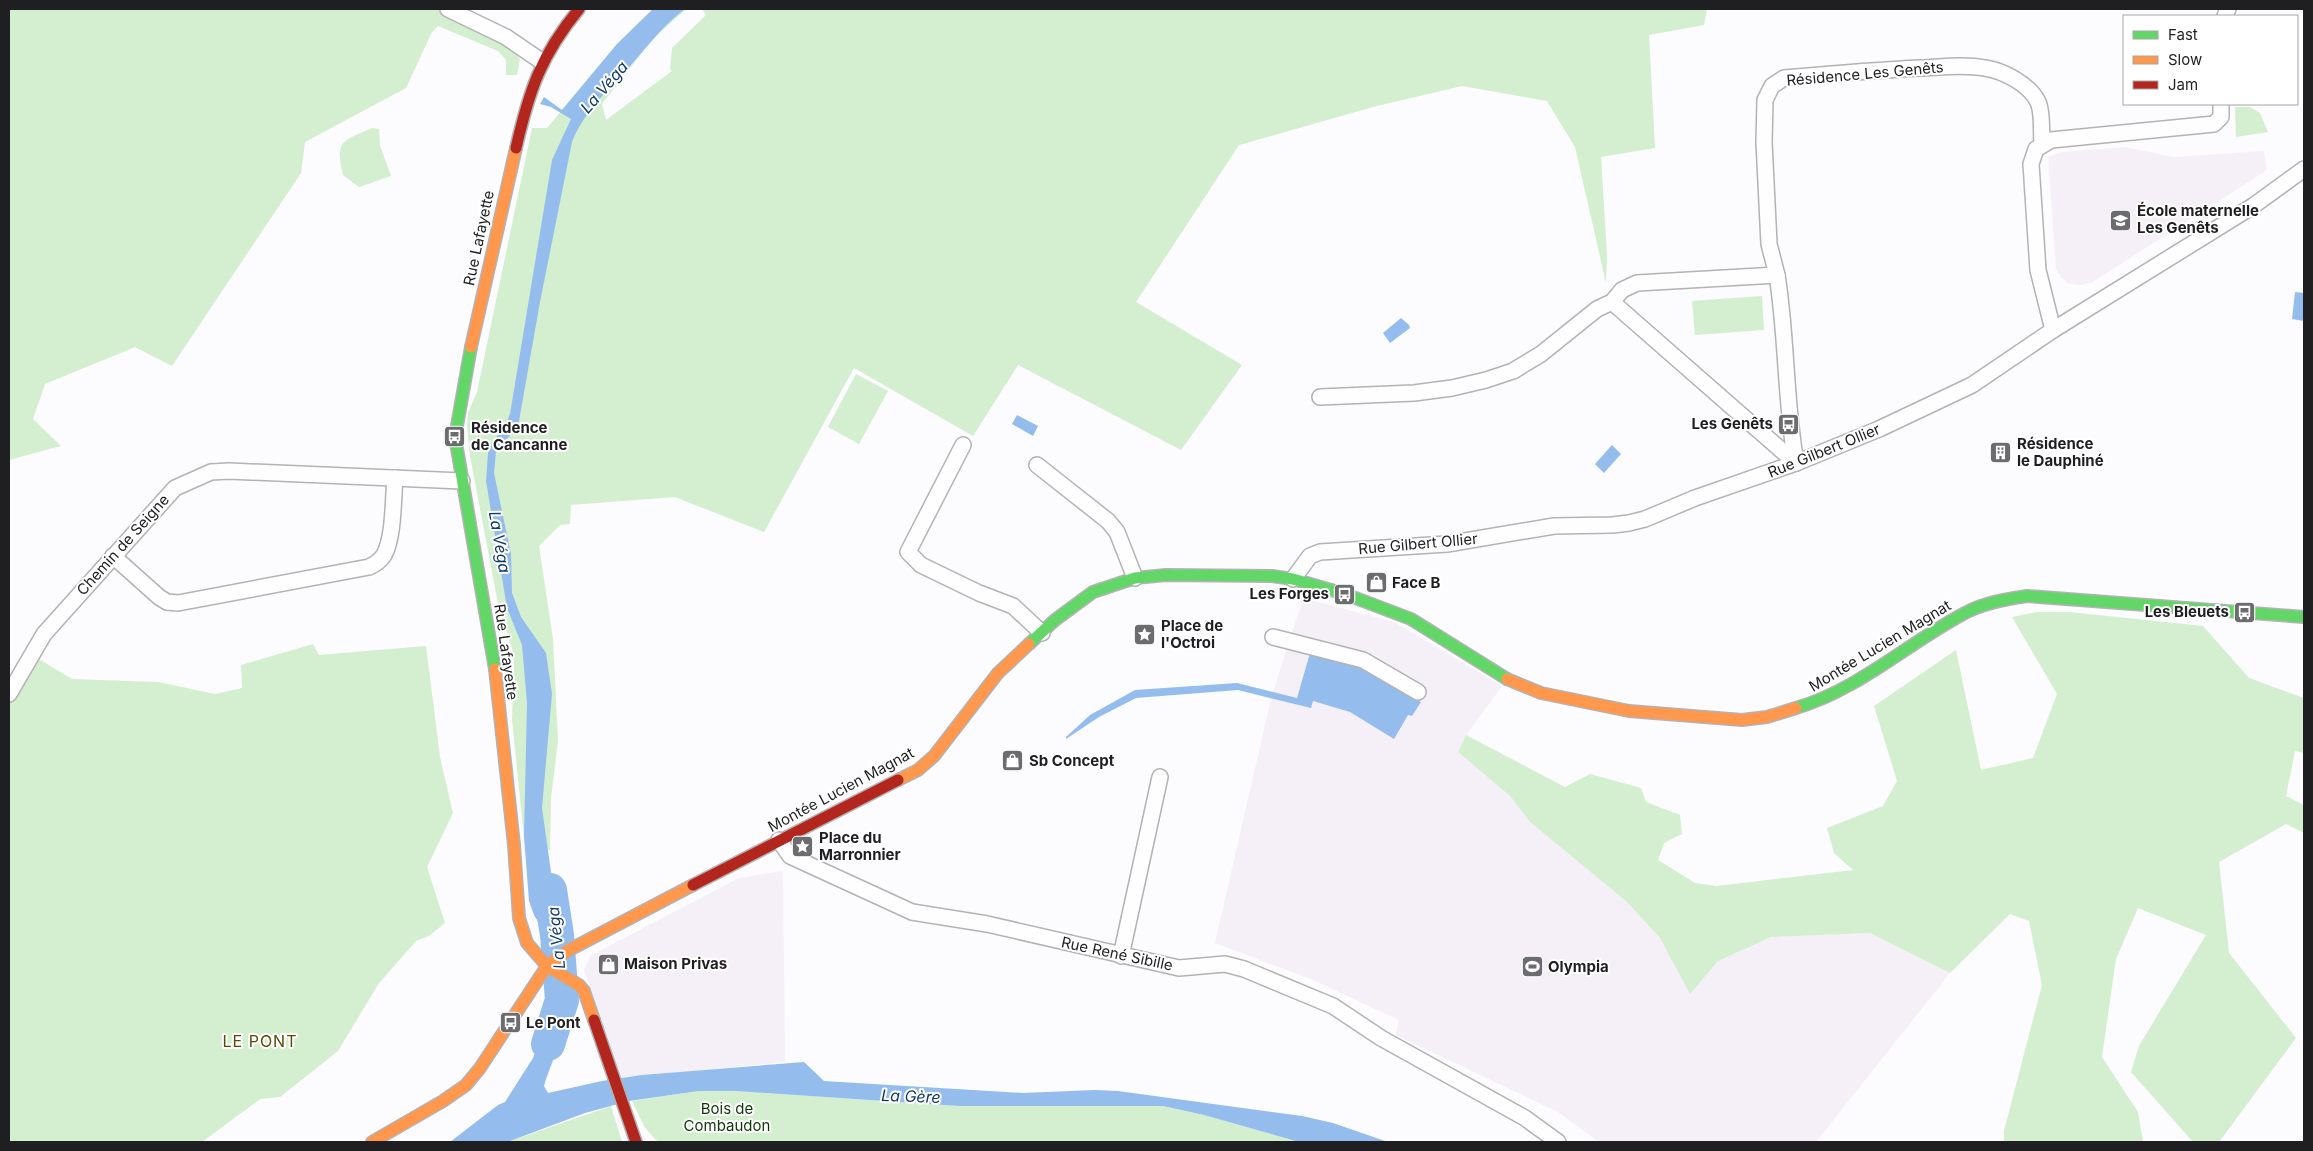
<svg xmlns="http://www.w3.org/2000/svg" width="2313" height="1151" font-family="Inter,sans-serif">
<rect width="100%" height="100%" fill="#fcfbfd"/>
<g fill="#f5eff8">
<polygon points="2125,147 2173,157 2264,151 2267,170 2091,283 2080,285 2069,284 2061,277 2056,269 2048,157 2061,152"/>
<polygon points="1303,598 1394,622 1502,686 1466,735 1458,752 1510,796 1530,822 1627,902 1660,938 1690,993 1718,961 1771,937 1870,933 1950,973 1816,1142 1599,1142 1558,1112 1396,1035 1399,1020 1313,980 1215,943 1271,699"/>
<polygon points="783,871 785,1062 622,1078 584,970 590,956 739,878"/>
</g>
<g fill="#d4eed0">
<polygon points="9,9 438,9 500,37 520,59 517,75 506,75 506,60 498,51 438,26 432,32 406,88 305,142 301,173 172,366 135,347 45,384 33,419 61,446 9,460"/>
<polygon points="653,9 686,9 651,41 602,104 606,120 672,71 670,69 672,48 706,15 702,9 1707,9 1704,25 1649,35 1655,148 1601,157 1607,255 1606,283 1575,147 1547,101 1462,86 1373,107 1239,145 1136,302 1242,365 1181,450 1018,365 973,436 854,368 764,532 675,497 571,505 570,524 560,525 539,546 553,639 558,741 551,798 550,850 540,851 524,837 512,719 514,663 512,648 499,609 470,456 467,426 468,413 477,392 532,128 547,128 617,44"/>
<polygon points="2235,107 2250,107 2260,113 2268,132 2236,137"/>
<path d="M372,128L379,129L380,146L391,176L359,187L343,175C335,140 341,142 372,128Z"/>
<polygon points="1762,296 1764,330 1695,335 1692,301"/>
<polygon points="856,374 888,391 859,444 828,427"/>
<polygon points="2037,612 2069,612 2203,626 2249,678 2304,698 2304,753 2295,751 2286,796 2304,805 2304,833 2286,824 2219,862 2229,953 2296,1038 2219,1142 2193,1142 2131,1072 2139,1046 2206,935 2138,908 2116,959 2102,1057 2138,1112 2143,1142 2004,1142 2004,1131 2042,985 2029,921 2010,914 1950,973 1870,933 1771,937 1718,961 1690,994 1660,938 1627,902 1530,822 1510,796 1458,752 1466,735 1565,787 1590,774 1641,788 1646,802 1680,815 1682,834 1664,843 1658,860 1695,883 1717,886 1853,870 1834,853 1827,828 1883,806 1897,781 1874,706 1956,650 1981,770 2033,758 2057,694 2012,617"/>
<polygon points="313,644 319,655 426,646 440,757 453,813 427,867 445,923 429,936 416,941 379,983 338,1051 280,1097 260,1099 202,1142 9,1142 9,705 37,658 72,679 158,682 215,694 242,688 241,665"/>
<polygon points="699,1091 736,1091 959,1106 1163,1106 1204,1115 1299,1142 658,1142 645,1128 632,1101"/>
<polygon points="611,1106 622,1142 507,1142"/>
</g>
<g fill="#94bdee">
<path d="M653,9H685C664,24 648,46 631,65C610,89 584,111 572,142L540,302L519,421L517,427L496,452L494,473L511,554L512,593L521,617L546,653L552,694L542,808L559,929L557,935L542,928L534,915L529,901L524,837L527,703L522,645L507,608L486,481L488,453L493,441L505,426L510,414L552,160L571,119L551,107L540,104L544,97L562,110L617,44Z"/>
<polygon points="2295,292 2304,293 2304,321 2292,319"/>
<polygon points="1401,318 1409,325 1410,328 1390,343 1383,333"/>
<polygon points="1017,415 1038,426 1033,436 1012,424"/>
<polygon points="1612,445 1621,454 1604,473 1595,464"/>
<polygon points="1310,653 1369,669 1421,702 1412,716 1408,715 1394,739 1350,712 1313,701 1311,708 1238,690 1136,698 1099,717 1066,739 1066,737 1090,715 1135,690 1237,683 1297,698"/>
<polygon points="559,1000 563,1001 568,1020 546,1079 544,1086 548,1093 602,1081 642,1075 804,1062 824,1081 1023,1093 1094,1090 1118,1091 1302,1116 1333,1123 1388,1142 1299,1142 1204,1115 1163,1106 959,1106 736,1091 699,1091 629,1101 585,1113 507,1142 450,1142 498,1105 505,1102 533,1058"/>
</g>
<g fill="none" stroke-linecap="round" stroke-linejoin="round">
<polyline stroke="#94bdee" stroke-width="34" points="548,1044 562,1000 557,935 550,890"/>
<defs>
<g id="street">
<polyline points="448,9 506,37 541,61"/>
<polyline points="2225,16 2228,9"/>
<path d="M1777,275L1769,244L1764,142L1765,100L1772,86L1784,78C1829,74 1875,70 1921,68C1942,67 1964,64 1985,68C2004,71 2029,84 2038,102C2043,113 2041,132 2042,144"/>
<polyline points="1612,302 1796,463"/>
<polyline points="2053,330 2038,270 2031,164 2036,149 2051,140 2214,124 2221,117 2221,104"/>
<path d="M1320,397L1414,393L1452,388L1486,380L1513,371L1541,354L1597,309L1612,302L1622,290L1637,283L1777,275C1787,337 1785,401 1796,463"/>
<polyline points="963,445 908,552 921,565 979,593 1013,606 1042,633"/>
<polyline points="1037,465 1108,521 1117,532 1135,578"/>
<path d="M113,556L159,597L167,602L178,603L369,567C376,564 380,561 384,555C394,537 393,499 395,478"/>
<polyline points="1293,579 1310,556 1320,552 1447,544 1554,526 1612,525 1629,523 1645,519 1695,498 1796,463 1879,429 1972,385 2053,330 2253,206 2304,169"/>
<polyline points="1273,637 1363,660 1418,692"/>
<polyline points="9,694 44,634 175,488 211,472 229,471 462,481"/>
<polyline points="779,840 790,856 912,912 987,924 1179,968 1225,964 1244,969 1333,1006 1381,1038 1525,1118 1558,1142"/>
<polyline points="1121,956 1160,777"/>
</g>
<g id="fast">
<polyline points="471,347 455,437 495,669"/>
<polyline points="1029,644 1055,620 1093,592 1135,578 1166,575 1272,576 1293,579 1345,594 1411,619 1507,679"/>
<path d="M1796,708C1858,690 1908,643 1965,613C1983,603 2006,599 2027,596L2304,617"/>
</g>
<g id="slow">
<polyline points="471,347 516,148"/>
<polyline points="495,669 514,845 519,918 527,943 547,966 579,985 584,991 594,1020"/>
<polyline points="1507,679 1541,693 1629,711 1742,720 1767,717 1796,708"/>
<polyline points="898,780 918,770 934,756 998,673 1029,644"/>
<polyline points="372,1142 443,1101 466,1085 480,1068 547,966 569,950 693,885"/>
</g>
<g id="jam">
<path d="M516,148C529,91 541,55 579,9"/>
<polyline points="693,885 898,780"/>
<polyline points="594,1020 636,1142"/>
</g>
</defs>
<use href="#street" stroke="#b3b2b4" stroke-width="18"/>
<use href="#fast" stroke="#b3b2b4" stroke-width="14"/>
<use href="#slow" stroke="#b3b2b4" stroke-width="14"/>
<use href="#jam" stroke="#b3b2b4" stroke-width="14"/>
<use href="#street" stroke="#fffeff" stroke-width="15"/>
<use href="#fast" stroke="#63d668" stroke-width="11"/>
<use href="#slow" stroke="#ff974d" stroke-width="11"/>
<use href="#jam" stroke="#b3261e" stroke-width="11"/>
</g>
<defs>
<symbol id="school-square" viewBox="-11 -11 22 22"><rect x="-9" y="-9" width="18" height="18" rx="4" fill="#6c6b6d" stroke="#fff"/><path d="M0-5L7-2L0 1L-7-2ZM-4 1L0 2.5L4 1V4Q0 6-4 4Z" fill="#fff"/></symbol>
<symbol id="bus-square" viewBox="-11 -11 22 22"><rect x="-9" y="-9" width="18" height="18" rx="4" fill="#6c6b6d" stroke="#fff"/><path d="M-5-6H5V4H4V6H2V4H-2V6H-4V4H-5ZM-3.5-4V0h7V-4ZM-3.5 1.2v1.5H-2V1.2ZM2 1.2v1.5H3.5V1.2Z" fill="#fff"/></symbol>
<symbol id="building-square" viewBox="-11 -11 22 22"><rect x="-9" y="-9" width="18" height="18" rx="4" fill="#6c6b6d" stroke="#fff"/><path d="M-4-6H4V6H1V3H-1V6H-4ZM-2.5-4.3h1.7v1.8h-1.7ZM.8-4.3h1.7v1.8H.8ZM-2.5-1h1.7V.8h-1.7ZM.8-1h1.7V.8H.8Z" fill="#fff"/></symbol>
<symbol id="shop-square" viewBox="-11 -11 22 22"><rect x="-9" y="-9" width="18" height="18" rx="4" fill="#6c6b6d" stroke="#fff"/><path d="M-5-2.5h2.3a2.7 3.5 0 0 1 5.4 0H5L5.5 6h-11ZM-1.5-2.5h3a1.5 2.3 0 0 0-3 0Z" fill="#fff"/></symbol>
<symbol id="sight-square" viewBox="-11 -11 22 22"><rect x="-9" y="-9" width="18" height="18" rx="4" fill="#6c6b6d" stroke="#fff"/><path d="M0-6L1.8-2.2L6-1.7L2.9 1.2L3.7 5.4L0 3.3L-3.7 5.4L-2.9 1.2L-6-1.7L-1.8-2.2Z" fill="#fff"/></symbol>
<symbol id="stadium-square" viewBox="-11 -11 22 22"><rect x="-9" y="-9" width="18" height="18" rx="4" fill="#6c6b6d" stroke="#fff"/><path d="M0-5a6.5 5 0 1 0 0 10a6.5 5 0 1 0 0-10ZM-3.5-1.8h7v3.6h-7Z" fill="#fff"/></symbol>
</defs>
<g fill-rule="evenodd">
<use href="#school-square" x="2108" y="208" width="25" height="25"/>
<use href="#bus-square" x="1776" y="412" width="25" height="25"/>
<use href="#bus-square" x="442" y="424" width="25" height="25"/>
<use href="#building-square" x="1988" y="440" width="25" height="25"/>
<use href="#shop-square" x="1364" y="570" width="25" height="25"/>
<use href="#bus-square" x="1332" y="582" width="25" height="25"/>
<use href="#bus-square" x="2232" y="600" width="25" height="25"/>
<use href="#sight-square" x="1132" y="622" width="25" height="25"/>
<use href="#shop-square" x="1000" y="748" width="25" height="25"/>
<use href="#sight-square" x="790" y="834" width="25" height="25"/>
<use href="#shop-square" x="596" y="952" width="25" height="25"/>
<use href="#stadium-square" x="1520" y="954" width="25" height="25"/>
<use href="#bus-square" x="498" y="1010" width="25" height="25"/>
</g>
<g text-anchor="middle" stroke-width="4" stroke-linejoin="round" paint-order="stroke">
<g font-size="15" fill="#1f1e20" stroke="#fff">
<text transform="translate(1865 74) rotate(-5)" y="5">Résidence Les Genêts</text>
<text transform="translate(479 238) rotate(-78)" y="5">Rue Lafayette</text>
<text transform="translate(1824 451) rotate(-22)" y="5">Rue Gilbert Ollier</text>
<text transform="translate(1418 544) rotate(-5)" y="5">Rue Gilbert Ollier</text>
<text transform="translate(123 545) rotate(-48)" y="5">Chemin de Seigne</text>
<text transform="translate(1880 646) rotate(-31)" y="5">Montée Lucien Magnat</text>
<text transform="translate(506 652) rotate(82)" y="5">Rue Lafayette</text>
<text transform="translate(841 790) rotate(-28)" y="5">Montée Lucien Magnat</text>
<text transform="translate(1117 954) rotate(12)" y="5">Rue René Sibille</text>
</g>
<g font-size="15" font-weight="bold" fill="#1f1e20" stroke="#fff" text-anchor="start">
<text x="2137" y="216">École maternelle<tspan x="2137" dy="17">Les Genêts</tspan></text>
<text x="1773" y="429" text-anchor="end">Les Genêts</text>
<text x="471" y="433">Résidence<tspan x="471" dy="17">de Cancanne</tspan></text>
<text x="2017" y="449">Résidence<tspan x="2017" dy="17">le Dauphiné</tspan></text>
<text x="1392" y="588">Face B</text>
<text x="1329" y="599" text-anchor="end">Les Forges</text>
<text x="2229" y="617" text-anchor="end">Les Bleuets</text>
<text x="1161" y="631">Place de<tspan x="1161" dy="17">l'Octroi</tspan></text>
<text x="1029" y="766">Sb Concept</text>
<text x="819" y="843">Place du<tspan x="819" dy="17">Marronnier</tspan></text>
<text x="624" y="969">Maison Privas</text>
<text x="1548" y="972">Olympia</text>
<text x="526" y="1028">Le Pont</text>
</g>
<g font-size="15" fill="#0e3907" stroke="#fff">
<text x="727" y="1114">Bois de<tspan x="727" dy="17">Combaudon</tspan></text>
</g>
<g font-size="16" font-style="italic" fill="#113a67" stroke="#fff">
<text transform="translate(604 87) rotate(-49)" y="6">La Véga</text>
<text transform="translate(500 542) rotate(80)" y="6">La Véga</text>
<text transform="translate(556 938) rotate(-96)" y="6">La Véga</text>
<text transform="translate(911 1096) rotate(2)" y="6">La Gère</text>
</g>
<g font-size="16" letter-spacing="1" fill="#5b4b0b" stroke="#fff">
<text x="260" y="1047">LE PONT</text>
</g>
</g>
<rect width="2313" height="1151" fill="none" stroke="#1f1e20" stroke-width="20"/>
<rect x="2123" y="15" width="175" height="90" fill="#ffffff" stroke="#a5a5a6"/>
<rect x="2133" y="31" width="25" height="8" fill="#63d668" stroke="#a5a5a6"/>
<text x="2168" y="40" font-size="15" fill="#1f1e20">Fast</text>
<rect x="2133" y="56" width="25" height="8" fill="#ff974d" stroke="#a5a5a6"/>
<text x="2168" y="65" font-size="15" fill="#1f1e20">Slow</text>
<rect x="2133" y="81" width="25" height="8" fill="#b3261e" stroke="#a5a5a6"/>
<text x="2168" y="90" font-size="15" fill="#1f1e20">Jam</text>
</svg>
